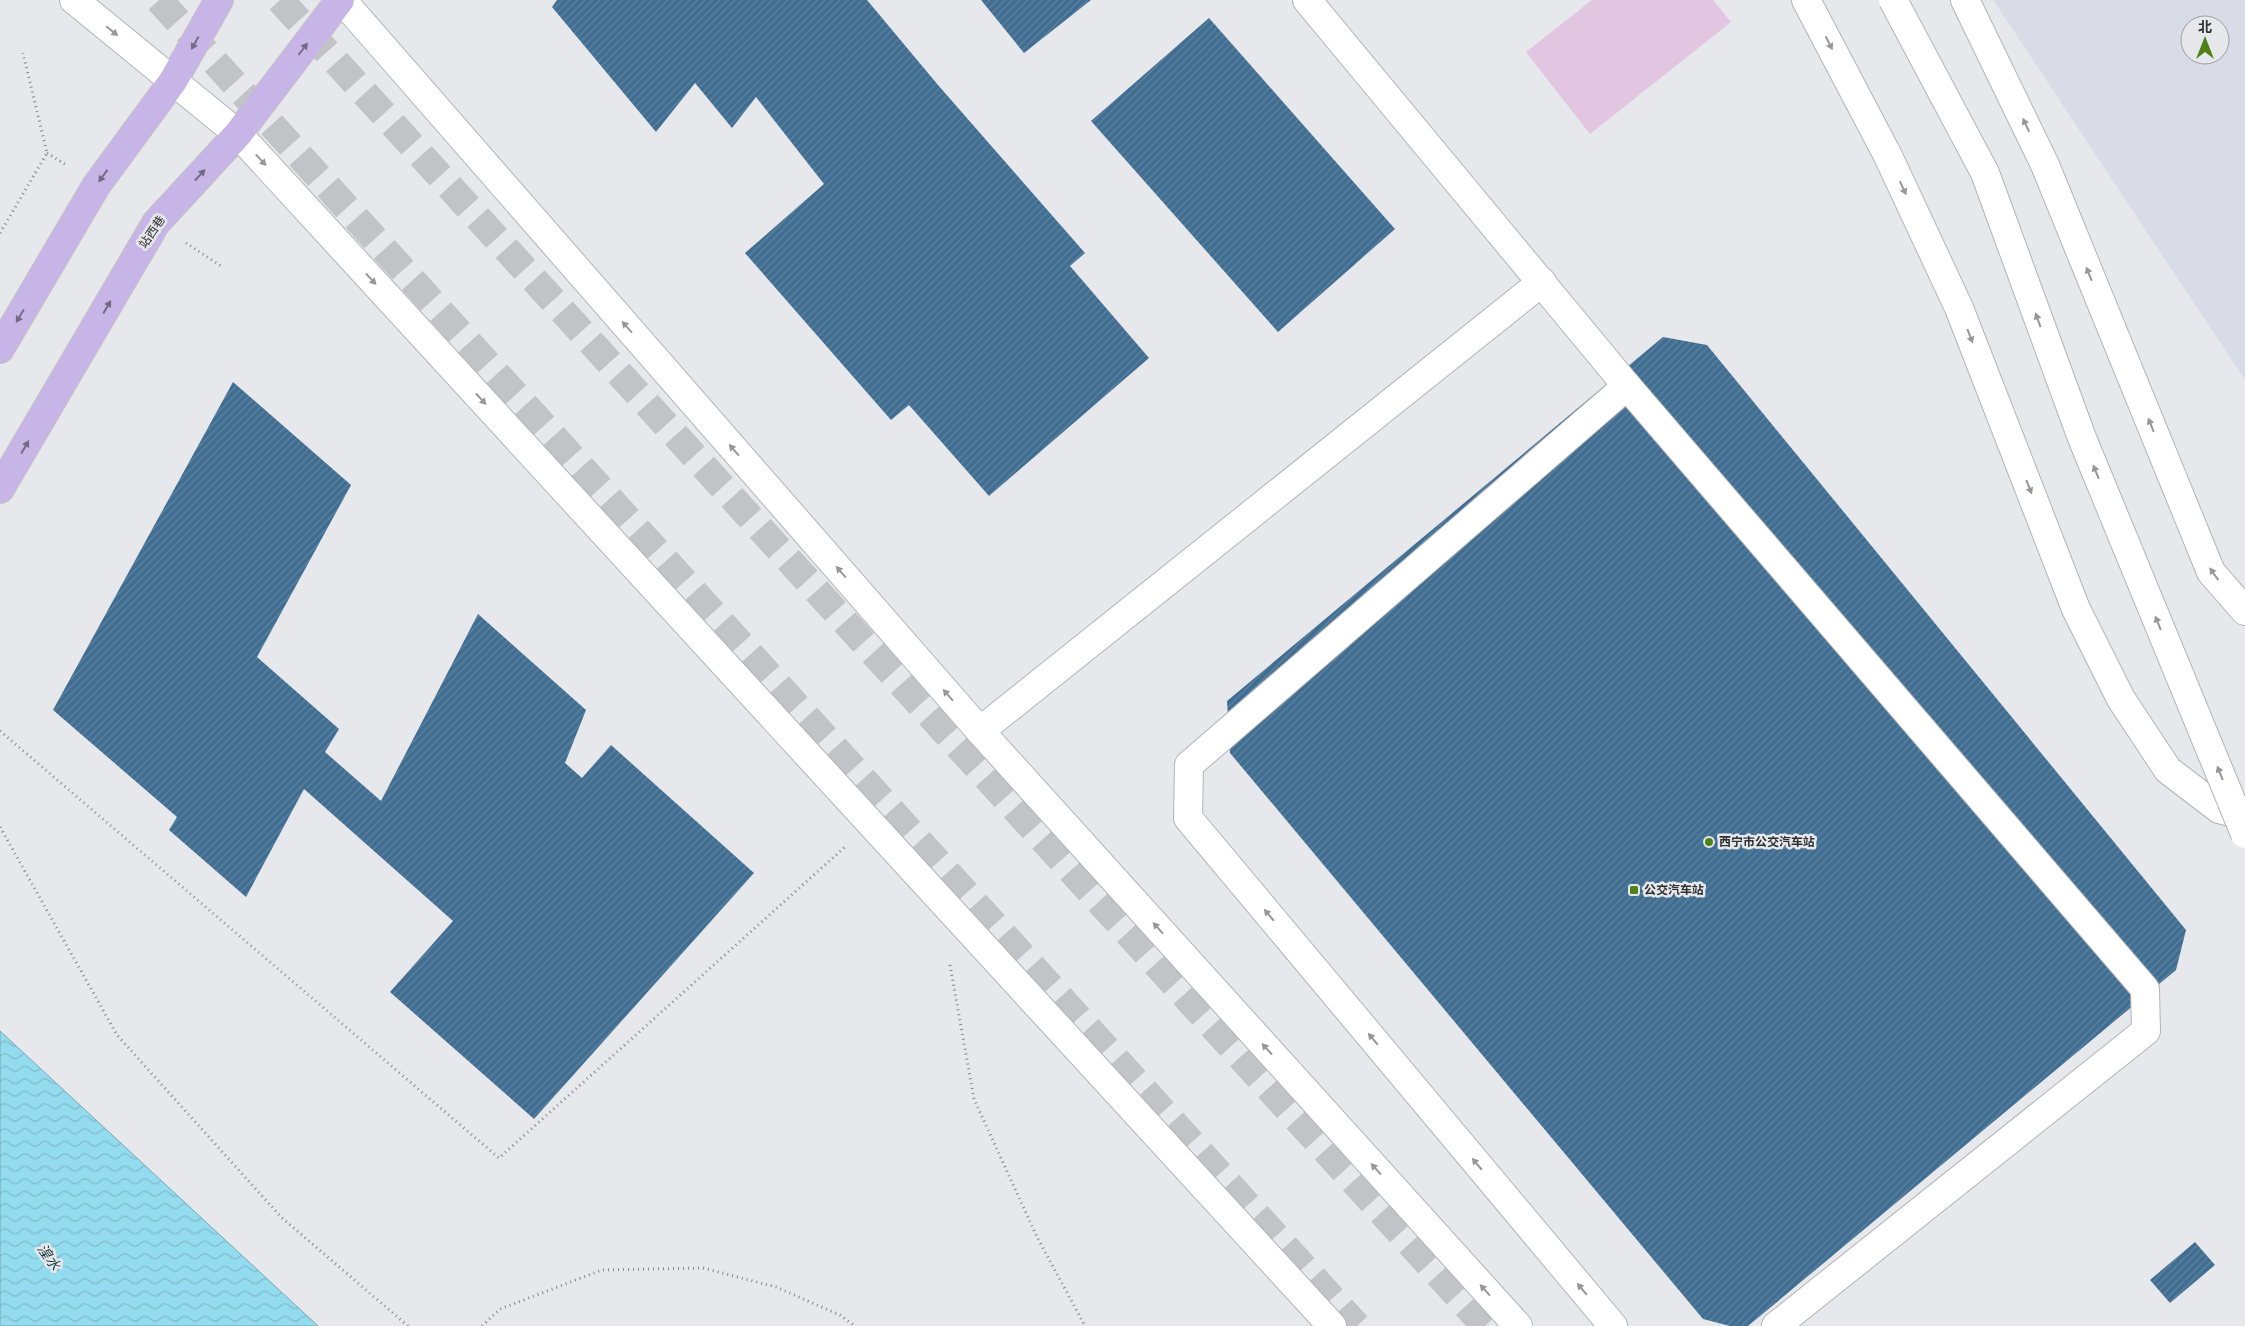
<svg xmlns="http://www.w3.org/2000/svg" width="2245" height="1326" font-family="'Source Sans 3','Noto Sans SC',sans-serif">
<defs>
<pattern id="water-waves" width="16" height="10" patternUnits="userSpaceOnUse" patternTransform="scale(1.25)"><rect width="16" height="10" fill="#93dbee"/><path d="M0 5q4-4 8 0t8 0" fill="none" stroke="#7fbccd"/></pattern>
<pattern id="building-hatch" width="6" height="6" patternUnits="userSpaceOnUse" patternTransform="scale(1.25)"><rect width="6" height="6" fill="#406e92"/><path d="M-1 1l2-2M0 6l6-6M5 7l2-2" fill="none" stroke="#60839e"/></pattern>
</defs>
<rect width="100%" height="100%" fill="#e7e8ec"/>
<path fill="#d9dce7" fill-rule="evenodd" d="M1993,0H2245V380ZM2190,25H2220V55H2190Z"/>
<polygon fill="#e2c5e1" points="1592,0 1713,0 1731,22 1590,134 1526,52"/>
<polygon fill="url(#water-waves)" stroke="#75a7b5" points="0,1031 318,1326 0,1326"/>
<g fill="url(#building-hatch)">
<polygon points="557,0 867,0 938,85 1085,253 1070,266 1149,358 989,496 909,405 891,420 745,253 824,184 756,97 732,128 695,83 656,132 552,7"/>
<polygon points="981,0 1091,0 1024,53"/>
<polygon points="1209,18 1395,229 1278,332 1091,121"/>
<polygon points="1663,337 1707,345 2186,930 2176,970 1748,1326 1730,1326 1703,1319 1230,753 1227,701"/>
<polygon points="233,382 351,485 257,657 339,729 325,752 381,801 478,614 586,710 565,763 582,778 611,745 754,873 534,1119 390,992 453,921 304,789 246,897 169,830 177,817 53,710"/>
<polygon points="2195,1242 2215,1265 2170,1303 2150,1280"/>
</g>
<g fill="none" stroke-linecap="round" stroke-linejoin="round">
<g stroke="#c2c3c7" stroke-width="28" stroke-dasharray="28 14" stroke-linecap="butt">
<polyline points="159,0 1357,1326"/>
<polyline points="280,0 1485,1326"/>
</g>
<defs>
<g id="minor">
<polyline points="74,0 238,134 1332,1326"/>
<polyline points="342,0 980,731 1518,1326"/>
<polyline points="1307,0 1627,386 2145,989 2146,1031 1776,1326"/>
<polyline points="1806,0 1888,156 1959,308 2076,609 2121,699 2168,770 2219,809 2245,816"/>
<polyline points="1965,0 2045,165 2211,572 2245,611"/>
<polyline points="980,731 1542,282"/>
<polyline points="1613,1326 1188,818 1189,765 1627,386"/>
</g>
<g id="major">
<polyline points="0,349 96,186 173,81 219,0"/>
<polyline points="0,489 156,223 238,134 340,0"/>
</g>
</defs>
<use href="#minor" stroke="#b3b4b8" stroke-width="30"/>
<use href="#major" stroke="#c4c5c5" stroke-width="30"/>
<g stroke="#858689" stroke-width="3" stroke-dasharray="1 4" stroke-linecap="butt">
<polyline points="47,153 68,166"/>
<polyline points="0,233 47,153 23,53"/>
<polyline points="186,243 221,266"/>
<polyline points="0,731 499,1158 845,847"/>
<polyline points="0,827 117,1035 281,1217 408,1326"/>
<polyline points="950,965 974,1099 1037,1237 1085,1326"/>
<polyline points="482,1326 500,1309 602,1270 703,1268 776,1287 840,1315 855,1326"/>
</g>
<use href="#minor" stroke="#fff" stroke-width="28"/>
<use href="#major" stroke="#c7b5e7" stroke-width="28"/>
<defs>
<polyline id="minor-bridge" points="1893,0 1985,173 2082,438 2245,834"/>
</defs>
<use href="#minor-bridge" stroke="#b3b4b8" stroke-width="30" stroke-linecap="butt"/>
<use href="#minor-bridge" stroke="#fff" stroke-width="28"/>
</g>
<defs><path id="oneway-solid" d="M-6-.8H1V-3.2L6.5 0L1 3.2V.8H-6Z" transform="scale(1.25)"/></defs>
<g fill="#969798">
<use href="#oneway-solid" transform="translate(112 31) rotate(39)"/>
<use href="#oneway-solid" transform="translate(1829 43) rotate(63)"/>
<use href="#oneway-solid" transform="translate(2026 125) rotate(-115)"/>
<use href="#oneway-solid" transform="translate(261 160) rotate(47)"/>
<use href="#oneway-solid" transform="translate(1903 188) rotate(65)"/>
<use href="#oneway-solid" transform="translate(2089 274) rotate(-112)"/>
<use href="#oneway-solid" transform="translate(371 279) rotate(47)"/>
<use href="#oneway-solid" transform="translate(2038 320) rotate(-110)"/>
<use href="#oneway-solid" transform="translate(627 327) rotate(-131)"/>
<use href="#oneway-solid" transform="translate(1970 336) rotate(69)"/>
<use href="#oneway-solid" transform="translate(481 399) rotate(47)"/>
<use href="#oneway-solid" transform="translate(2151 425) rotate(-112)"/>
<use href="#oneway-solid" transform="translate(734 450) rotate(-131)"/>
<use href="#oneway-solid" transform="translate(2096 472) rotate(-112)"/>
<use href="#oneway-solid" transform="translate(2029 487) rotate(69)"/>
<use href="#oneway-solid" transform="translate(841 572) rotate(-131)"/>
<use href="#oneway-solid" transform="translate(2214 574) rotate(-125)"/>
<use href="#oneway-solid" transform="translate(2158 623) rotate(-112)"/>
<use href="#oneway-solid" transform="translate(948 695) rotate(-131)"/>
<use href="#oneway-solid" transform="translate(2220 773) rotate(-112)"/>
<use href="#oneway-solid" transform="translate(1269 915) rotate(-130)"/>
<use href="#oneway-solid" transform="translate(1158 928) rotate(-132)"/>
<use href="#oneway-solid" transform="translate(1373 1039) rotate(-130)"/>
<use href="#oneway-solid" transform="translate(1267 1049) rotate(-132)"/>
<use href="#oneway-solid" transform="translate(1477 1164) rotate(-130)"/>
<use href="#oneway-solid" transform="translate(1376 1169) rotate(-132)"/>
<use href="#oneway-solid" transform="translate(1582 1289) rotate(-130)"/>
<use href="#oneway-solid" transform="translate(1485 1290) rotate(-132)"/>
</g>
<g fill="#736b83">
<use href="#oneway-solid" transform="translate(195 43) rotate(119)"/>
<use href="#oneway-solid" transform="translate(303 49) rotate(-53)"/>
<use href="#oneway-solid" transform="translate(200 175) rotate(-47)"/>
<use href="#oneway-solid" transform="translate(103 176) rotate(126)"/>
<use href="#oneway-solid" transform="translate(107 307) rotate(-60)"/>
<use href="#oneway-solid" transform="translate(20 316) rotate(121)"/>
<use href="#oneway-solid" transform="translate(25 447) rotate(-60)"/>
</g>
<g fill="#4e8218" stroke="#e7e8ec" stroke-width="2">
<circle cx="1709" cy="842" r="5"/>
<rect x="1629" y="885" width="10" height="10" rx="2.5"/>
</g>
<g text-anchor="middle" stroke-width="5" stroke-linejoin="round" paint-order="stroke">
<g font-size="12" fill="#2e2f31" stroke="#e7e8ec">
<text transform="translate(152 232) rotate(-56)" y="4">站西巷</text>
</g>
<g font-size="12" font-weight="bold" fill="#2e2f31" stroke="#e7e8ec" text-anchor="start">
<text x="1719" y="846">西宁市公交汽车站</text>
<text x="1644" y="894">公交汽车站</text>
</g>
<g font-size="14" font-style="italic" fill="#193c44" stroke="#e7e8ec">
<text transform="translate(49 1257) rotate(54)" y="5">湟水</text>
</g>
</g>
<g transform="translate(2205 40)"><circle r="24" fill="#e7e8ec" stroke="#9d9ea1"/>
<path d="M0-4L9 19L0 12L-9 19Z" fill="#4e8218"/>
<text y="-8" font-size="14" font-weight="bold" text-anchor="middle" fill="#2e2f31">北</text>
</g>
</svg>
